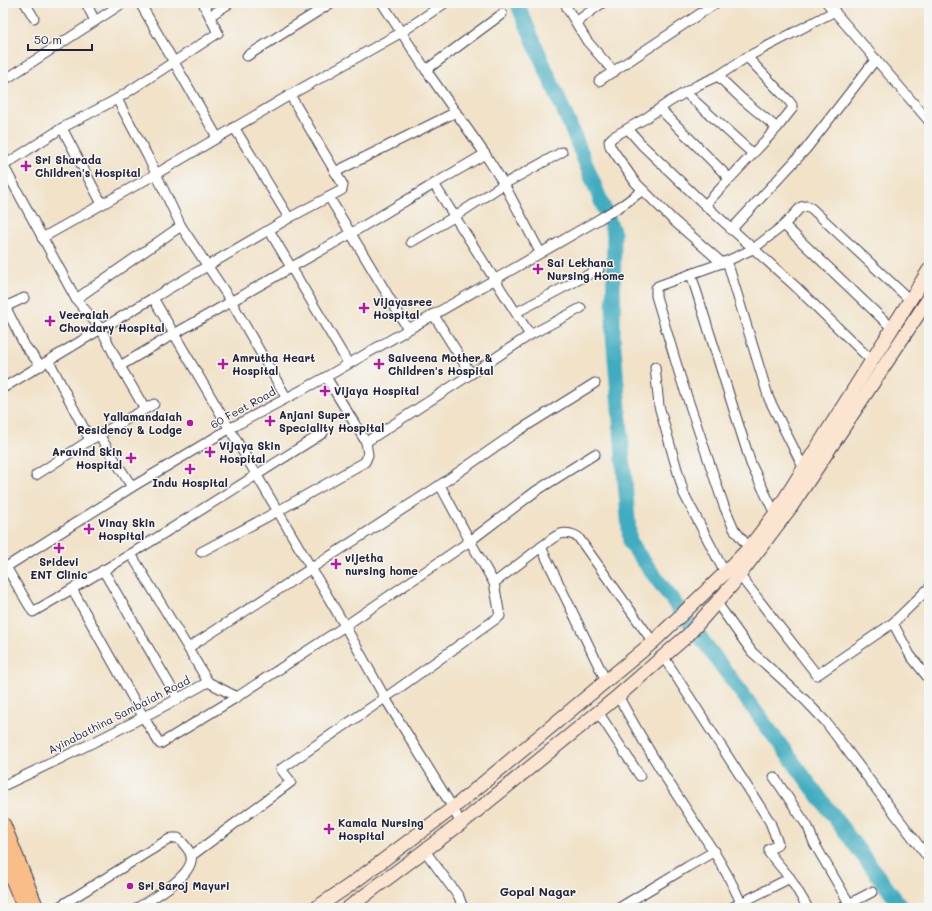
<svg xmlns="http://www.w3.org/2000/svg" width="932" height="911" font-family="Mali,sans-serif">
<rect width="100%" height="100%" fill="#f6f6f2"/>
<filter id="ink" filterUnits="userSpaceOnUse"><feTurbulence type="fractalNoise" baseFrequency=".025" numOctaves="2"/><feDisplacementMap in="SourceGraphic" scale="8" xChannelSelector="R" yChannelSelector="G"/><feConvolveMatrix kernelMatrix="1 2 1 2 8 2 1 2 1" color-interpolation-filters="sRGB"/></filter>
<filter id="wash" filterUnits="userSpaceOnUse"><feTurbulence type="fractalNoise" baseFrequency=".012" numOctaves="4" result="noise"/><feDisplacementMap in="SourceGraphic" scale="16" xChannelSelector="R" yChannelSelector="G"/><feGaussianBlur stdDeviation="0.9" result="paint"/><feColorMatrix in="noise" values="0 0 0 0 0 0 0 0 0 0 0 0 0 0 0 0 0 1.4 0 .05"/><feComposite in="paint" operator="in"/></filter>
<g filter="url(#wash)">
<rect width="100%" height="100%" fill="#f1e2c8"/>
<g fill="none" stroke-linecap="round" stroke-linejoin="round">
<polyline stroke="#41acc0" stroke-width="15" points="517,3 572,130 614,233 613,335 630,543 902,908"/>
</g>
</g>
<g filter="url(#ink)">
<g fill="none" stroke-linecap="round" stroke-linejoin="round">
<defs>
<g id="minor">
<polyline points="25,3 34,18"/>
<polyline points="86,3 95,21"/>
<polyline points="140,3 217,137"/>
<polyline points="382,3 426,70 485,154 504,184 540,252"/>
<polyline points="566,3 567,8 587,41 614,72"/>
<polyline points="827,3 929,121"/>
<polyline points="210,16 230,3"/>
<polyline points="576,22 602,3"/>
<polyline points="247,56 331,3"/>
<polyline points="426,70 502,14"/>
<polyline points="718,76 741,98 777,128"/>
<polyline points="3,81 123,3"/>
<polyline points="599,81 716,3"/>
<polyline points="686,93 752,153"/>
<polyline points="117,99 148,157 181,226 231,301 286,397"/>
<polyline points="660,109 730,179"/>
<polyline points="234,127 289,218"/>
<polyline points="62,128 102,204"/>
<polyline points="628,129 643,146 705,205 795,286 872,361"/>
<polyline points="3,165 76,299 101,329 153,298 345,626 385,698 453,808 461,824"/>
<polyline points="3,166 62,128 117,99 218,33 203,3"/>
<polyline points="335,172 456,112"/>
<polyline points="434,184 485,154"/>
<polyline points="329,197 408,329"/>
<polyline points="705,205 777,128 792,109 792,105 789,101 747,57"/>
<polyline points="784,225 893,329"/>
<polyline points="269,230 348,363"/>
<polyline points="731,230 806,149 876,59"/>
<polyline points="42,238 156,174 290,95 402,32 445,3"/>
<polyline points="411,242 454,217 504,184 562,152"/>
<polyline points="727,261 769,399 804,469"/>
<polyline points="722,263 673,220 635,182 610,146 609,141 613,137 646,118 669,102 698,85 718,76 747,57 835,11"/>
<polyline points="691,274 751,464 775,514"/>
<polyline points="153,298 289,218 342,190 343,185 290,95"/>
<polyline points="76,299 181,226"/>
<polyline points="5,306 25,346 41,366"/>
<polyline points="3,308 24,298"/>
<polyline points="517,312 599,269"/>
<polyline points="433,314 471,374 530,335 581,308"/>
<polyline points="49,361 90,440"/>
<polyline points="120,366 145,409"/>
<polyline points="655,367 659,406 684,494 725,573"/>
<polyline points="326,377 366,442 471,374"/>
<polyline points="3,388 101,329 120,366 174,334 350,234 434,184 530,335"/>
<polyline points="99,435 132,487"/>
<polyline points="36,475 90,440 154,404"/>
<path d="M541,547C555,537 561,528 578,537L653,642"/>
<polyline points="749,548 734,529 724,506 681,379 656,296 656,288 658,286 727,261 753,249 784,225 801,207 806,206 811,208 910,300"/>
<polyline points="201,552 278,511 365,462 368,455 366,442"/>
<polyline points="131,554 323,433"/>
<polyline points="6,567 33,612 131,554 188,648 440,485 515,433 595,383"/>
<polyline points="3,569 132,487 229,429 326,377 596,221 624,204 643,190"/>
<polyline points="103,570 178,699"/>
<polyline points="737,572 817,675 893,623 929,588"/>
<polyline points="494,583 470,541 536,491 595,454"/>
<polyline points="72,589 144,718 160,744 237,697 345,626 470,541 440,485"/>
<polyline points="717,603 752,652 804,699 825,721 929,859"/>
<polyline points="893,623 910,655 929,679"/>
<polyline points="663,656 770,822 778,843 776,846 769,849 769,853 790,878 808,908"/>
<polyline points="208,682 237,697"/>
<path d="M618,696C638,732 659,768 682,803C704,837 728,870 743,908"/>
<polyline points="598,712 640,776"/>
<polyline points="774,777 808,827 814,843 849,903"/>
<path d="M3,786C73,753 141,720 208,682L188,648"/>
<polyline points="425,851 459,897 463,908"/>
<polyline points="191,856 291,782 281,769 385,698 500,616 494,583 541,547 606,681"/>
<path d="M57,908L164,842L172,838H178C182,842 189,849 191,855C196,875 151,899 137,908"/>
<polyline points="619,908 687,867 715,851"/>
<polyline points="731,908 790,878"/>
<polyline points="841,908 872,892"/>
</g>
<g id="secondary">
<polyline points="316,908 350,885 453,808 653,642 725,573 749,548 775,514 929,270"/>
<polyline points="348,908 468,818 618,696 688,635 732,585 791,507 929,298"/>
</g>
<g id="primary">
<polyline points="3,825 36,908"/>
<polyline points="3,855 25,908"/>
</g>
</defs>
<use href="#minor" stroke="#413f50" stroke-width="11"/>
<use href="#secondary" stroke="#413f50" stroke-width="15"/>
<use href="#primary" stroke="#413f50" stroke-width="17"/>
<use href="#minor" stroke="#fff" stroke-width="9"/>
<use href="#secondary" stroke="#fce5d0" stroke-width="13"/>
<use href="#primary" stroke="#f8bd89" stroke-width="15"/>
</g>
</g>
<g fill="#b5179e" stroke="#f6f6f2" stroke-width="1.5">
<path d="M24 160h4v4h4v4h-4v4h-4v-4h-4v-4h4z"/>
<path d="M536 263h4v4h4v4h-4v4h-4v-4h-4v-4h4z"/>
<path d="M362 302h4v4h4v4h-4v4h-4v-4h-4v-4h4z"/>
<path d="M48 315h4v4h4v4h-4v4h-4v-4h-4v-4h4z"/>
<path d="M221 358h4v4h4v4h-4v4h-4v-4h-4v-4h4z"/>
<path d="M377 358h4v4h4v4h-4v4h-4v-4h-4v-4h4z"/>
<path d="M323 385h4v4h4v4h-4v4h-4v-4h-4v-4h4z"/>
<path d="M268 415h4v4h4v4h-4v4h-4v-4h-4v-4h4z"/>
<circle cx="190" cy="423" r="4"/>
<path d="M208 446h4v4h4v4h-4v4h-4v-4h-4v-4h4z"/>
<path d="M129 452h4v4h4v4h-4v4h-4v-4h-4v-4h4z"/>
<path d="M188 463h4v4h4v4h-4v4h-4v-4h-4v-4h4z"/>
<path d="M87 523h4v4h4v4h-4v4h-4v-4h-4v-4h4z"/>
<path d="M57 542h4v4h4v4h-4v4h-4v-4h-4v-4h4z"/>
<path d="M334 558h4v4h4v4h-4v4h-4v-4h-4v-4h4z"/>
<path d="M327 823h4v4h4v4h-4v4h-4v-4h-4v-4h4z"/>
<circle cx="130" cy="886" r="4"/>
</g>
<g text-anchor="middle" stroke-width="3" stroke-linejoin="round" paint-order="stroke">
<g font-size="11" font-weight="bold" fill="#22223b" stroke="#f6f6f2" text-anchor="start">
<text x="35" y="164">Sri Sharada<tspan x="35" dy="13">Children's Hospital</tspan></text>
<text x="547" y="267">Sai Lekhana<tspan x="547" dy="13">Nursing Home</tspan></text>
<text x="373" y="306">Vijayasree<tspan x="373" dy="13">Hospital</tspan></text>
<text x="59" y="319">Veeraiah<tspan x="59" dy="13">Chowdary Hospital</tspan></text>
<text x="232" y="362">Amrutha Heart<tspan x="232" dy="13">Hospital</tspan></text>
<text x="388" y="362">Saiveena Mother &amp;<tspan x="388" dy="13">Children's Hospital</tspan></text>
<text x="334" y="395">Vijaya Hospital</text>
<text x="279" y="419">Anjani Super<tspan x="279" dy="13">Speciality Hospital</tspan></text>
<text x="182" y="421" text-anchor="end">Yallamandaiah<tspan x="182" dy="13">Residency &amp; Lodge</tspan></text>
<text x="219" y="450">Vijaya Skin<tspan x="219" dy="13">Hospital</tspan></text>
<text x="122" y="456" text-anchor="end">Aravind Skin<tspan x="122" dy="13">Hospital</tspan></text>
<text x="190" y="487" text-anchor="middle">Indu Hospital</text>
<text x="98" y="527">Vinay Skin<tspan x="98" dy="13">Hospital</tspan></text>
<text x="345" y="562">vijetha<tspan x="345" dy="13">nursing home</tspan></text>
<text x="59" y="566" text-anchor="middle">Sridevi<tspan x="59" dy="13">ENT Clinic</tspan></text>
<text x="338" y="827">Kamala Nursing<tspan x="338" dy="13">Hospital</tspan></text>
<text x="138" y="890">Sri Saroj Mayuri</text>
</g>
<g font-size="11" fill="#22223b" stroke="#f6f6f2">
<text transform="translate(243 408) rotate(-29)" y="4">60 Feet Road</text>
<text transform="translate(119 715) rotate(-27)" y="4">Ayinabathina Sambaiah Road</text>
</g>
<g font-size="12" font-weight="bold" fill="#22223b" stroke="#f6f6f2">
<text x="538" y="896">Gopal Nagar</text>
</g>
</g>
<rect width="932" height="911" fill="none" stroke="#f6f6f2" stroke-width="16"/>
<path d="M28 44v6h64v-6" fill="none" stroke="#22223b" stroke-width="2"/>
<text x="34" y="44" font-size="12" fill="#22223b" stroke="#f6f6f2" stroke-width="3" paint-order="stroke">50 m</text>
</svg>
